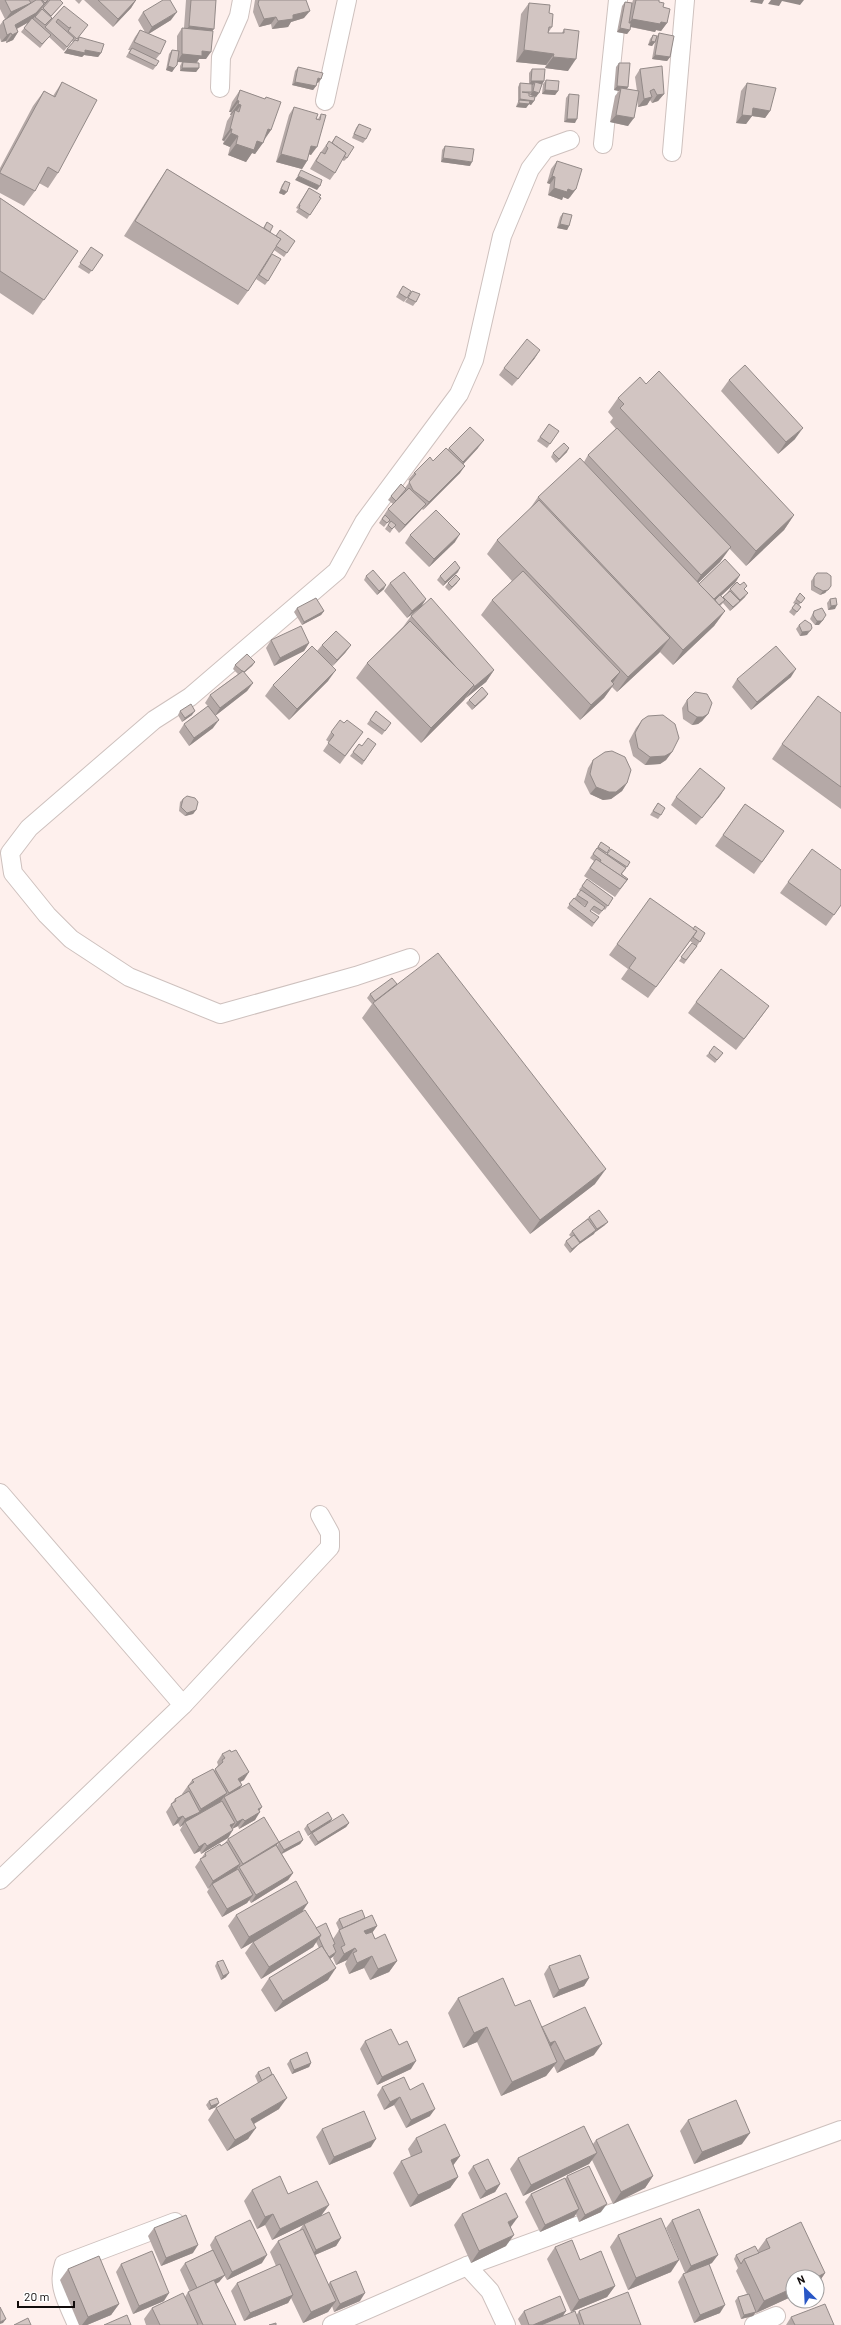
<svg xmlns="http://www.w3.org/2000/svg" width="841" height="2325" font-family="Barlow,sans-serif">
<rect width="100%" height="100%" fill="#fef0ed"/>
<g fill="none" stroke-linecap="round" stroke-linejoin="round">
<defs>
<g id="minor">
<polyline points="220,88 221,57 239,16 242,0"/>
<polyline points="325,101 347,0"/>
<polyline points="603,144 618,0"/>
<polyline points="672,152 685,0"/>
<polyline points="410,958 356,976 220,1014 129,977 71,939 47,915 13,873 10,853 29,828 154,720 190,697 337,571 364,522 459,394 474,360 502,236 530,169 545,149 570,140"/>
<polyline points="0,1493 183,1705"/>
<polyline points="0,1880 183,1705 330,1547 330,1533 320,1515"/>
<polyline points="467,2266 490,2291 506,2325"/>
<path d="M77,2325C69,2305 56,2286 64,2264L175,2222"/>
<polyline points="332,2325 467,2266 841,2130"/>
<polyline points="754,2325 776,2316"/>
</g>
</defs>
<use href="#minor" stroke="#cec1be" stroke-width="20"/>
<use href="#minor" stroke="#fff" stroke-width="18"/>
</g>
<g fill="#b5a9a7">
<polygon points="0,0 49,0 33,19 50,0 63,3 51,17 49,22 43,28 64,6 85,29 76,40 76,41 79,37 101,53 98,57 84,55 82,57 64,53 73,42 72,41 64,51 49,37 40,48 21,32 29,22 17,29 18,32 13,40 6,43 6,41 1,42 0,38 0,25 3,21 5,19 0,9"/>
<polygon points="75,0 82,0 79,4"/>
<polygon points="84,0 136,0 131,8 113,27"/>
<polygon points="186,0 216,0 212,31 206,59 199,59 197,63 199,68 196,72 180,71 180,66 182,62 177,62 172,72 166,70 169,54 172,50 177,51 177,36 182,28 184,28"/>
<polygon points="255,0 306,0 304,18 291,22 288,27 272,29 271,24 259,27 253,12"/>
<polygon points="633,0 659,0 659,2 663,7 667,23 661,31 656,30 655,32 630,27 630,30 627,34 617,32 622,6 625,2 632,3"/>
<polygon points="529,3 549,13 552,27 548,33 562,33 564,29 568,71 545,68 546,65 516,62 521,14"/>
<polygon points="143,12 171,20 148,34 160,54 156,59 156,66 153,70 126,57 130,50 128,50 135,37 140,30 145,32 138,20"/>
<polygon points="659,33 670,57 667,61 652,59 655,42 652,46 648,45 650,39 653,35 657,36"/>
<polygon points="619,63 628,87 627,89 637,91 635,77 640,69 664,94 658,101 652,103 650,100 647,105 638,107 637,99 628,126 610,122 615,96 619,91 614,90 616,67"/>
<polygon points="298,67 318,83 317,82 316,86 313,90 292,85 295,71"/>
<polygon points="532,69 542,85 536,97 530,95 530,94 529,96 534,101 531,105 529,104 526,108 516,107 517,104 518,102 518,87 520,83 529,84 529,73"/>
<polygon points="546,80 558,91 555,95 542,94 543,84"/>
<polygon points="62,82 58,173 48,188 39,183 35,191 24,206 0,193 0,168 33,106 44,91 53,96"/>
<polygon points="747,83 770,111 765,118 752,116 746,124 736,123 741,91"/>
<polygon points="240,90 265,99 266,97 271,130 255,154 252,153 246,162 228,155 230,147 223,144 224,141 222,140 227,121 231,115 230,115 231,112 229,112 232,102"/>
<polygon points="569,94 575,123 564,122 566,98"/>
<polygon points="294,107 318,119 321,114 311,155 309,154 307,161 302,169 276,162 289,115"/>
<polygon points="359,124 366,139 363,143 352,138 356,128"/>
<polygon points="336,136 347,158 344,161 342,160 335,173 330,180 310,169 316,159 329,141 331,143"/>
<polygon points="445,146 470,166 441,162 442,150"/>
<polygon points="557,161 576,189 570,197 568,199 563,197 562,200 548,195 550,184 547,183 551,169"/>
<polygon points="167,169 263,228 267,222 270,232 276,236 295,241 284,257 274,250 248,291 238,305 124,236 157,184"/>
<polygon points="285,181 287,192 284,195 279,193 282,185"/>
<polygon points="309,188 321,198 307,219 296,212 298,209 296,208"/>
<polygon points="0,198 78,251 33,315 0,293"/>
<polygon points="563,213 569,226 567,230 557,228 560,217"/>
<polygon points="91,247 103,255 89,274 78,267"/>
<polygon points="269,258 268,281 265,285 256,279"/>
<polygon points="403,286 407,298 404,302 396,297"/>
<polygon points="412,291 416,302 413,306 405,302"/>
<polygon points="535,358 512,386 499,375 504,368"/>
<polygon points="729,380 795,439 778,454 721,391"/>
<polygon points="646,384 794,515 784,530 746,566 729,548 720,562 698,582 699,584 740,575 735,583 721,596 723,598 727,593 730,589 744,590 745,597 737,605 730,611 723,603 720,606 725,611 714,626 673,665 660,652 617,692 612,687 604,698 580,720 481,615 492,600 512,581 487,554 497,540 529,510 538,497 584,462 588,455 616,429 610,422 613,418 608,412 618,398"/>
<polygon points="549,424 559,431 547,448 537,441"/>
<polygon points="470,427 478,448 463,464 460,473 423,510 422,509 399,533 394,527 390,533 385,529 389,523 388,522 384,527 379,523 388,509 393,504 388,500 391,496 405,488 410,481 408,480 414,473 433,461 448,449"/>
<polygon points="567,452 556,463 551,457 553,453"/>
<polygon points="410,535 455,542 429,567 405,543"/>
<polygon points="458,572 443,586 437,580 440,576"/>
<polygon points="366,576 384,589 377,595 364,580"/>
<polygon points="814,577 831,586 825,593 820,595 811,590 811,581"/>
<polygon points="390,583 426,599 421,607 407,618 384,591"/>
<polygon points="448,583 457,583 449,591 445,587"/>
<polygon points="800,593 805,598 799,605 801,607 794,616 789,612 795,604 793,603"/>
<polygon points="830,599 835,609 828,610 827,603"/>
<polygon points="297,608 324,611 321,615 302,625 294,612"/>
<polygon points="814,611 819,625 815,625 810,619"/>
<polygon points="411,616 494,670 486,682 466,698 421,743 356,678 367,663 403,627"/>
<polygon points="799,625 807,635 800,636 796,629"/>
<polygon points="271,640 309,643 304,651 274,666 266,648"/>
<polygon points="322,645 351,645 345,653 332,666 328,681 289,720 265,696 273,685 317,651"/>
<polygon points="255,662 252,666 244,673 253,683 247,691 215,716 213,728 189,746 179,732 184,724 208,706 205,703 210,695 238,674 233,669 235,665"/>
<polygon points="791,677 751,710 732,687 737,679"/>
<polygon points="488,694 485,698 472,710 466,703 469,700"/>
<polygon points="687,700 708,714 702,721 698,724 692,725 683,719 682,708"/>
<polygon points="180,711 192,715 182,722 178,715"/>
<polygon points="376,711 391,723 382,735 367,724"/>
<polygon points="841,713 841,809 772,759 782,744"/>
<polygon points="642,720 672,752 666,760 660,764 645,765 633,756 629,741 636,728"/>
<polygon points="344,723 363,732 340,764 323,751 329,742 326,740 331,732"/>
<polygon points="359,744 362,746 376,744 362,765 350,756"/>
<polygon points="593,760 627,783 622,791 611,799 603,800 590,794 584,782 588,768"/>
<polygon points="725,788 696,825 671,805 676,797"/>
<polygon points="183,799 196,810 193,814 185,816 179,811 180,802"/>
<polygon points="658,803 661,815 658,819 650,815"/>
<polygon points="745,804 784,831 754,874 715,846"/>
<polygon points="601,842 610,848 606,854 607,855 611,849 630,862 622,874 628,879 615,897 584,876 594,861 590,858"/>
<polygon points="587,879 613,898 605,910 604,909 599,915 591,910 590,911 599,917 592,927 567,908 574,898 585,907 585,906 574,899 580,891 579,890"/>
<polygon points="788,882 841,905 826,926 780,893"/>
<polygon points="693,929 705,933 697,946 690,941 648,998 621,979 628,969 609,955 617,944"/>
<polygon points="692,943 697,946 684,964 679,961"/>
<polygon points="397,984 595,1184 530,1234 362,1018 372,1004 367,998 370,994"/>
<polygon points="696,1002 769,1006 736,1050 688,1013"/>
<polygon points="709,1053 723,1053 715,1063 706,1056"/>
<polygon points="589,1217 605,1225 578,1245 570,1253 564,1245 566,1241 571,1237 569,1235 572,1231 587,1219"/>
<polygon points="222,1754 244,1780 240,1782 242,1785 240,1788 259,1811 255,1820 239,1829 238,1826 232,1829 228,1838 201,1854 200,1851 194,1854 180,1830 183,1825 180,1827 178,1823 173,1826 166,1812 175,1799 183,1794 182,1794 192,1780 214,1771 218,1765 217,1762"/>
<polygon points="332,1819 329,1823 349,1823 346,1827 315,1846 309,1837 311,1834 308,1836 304,1829 307,1825"/>
<polygon points="228,1839 279,1842 276,1845 277,1846 279,1842 303,1840 300,1844 282,1854 293,1873 288,1880 251,1903 249,1900 247,1903 222,1917 207,1892 210,1887 208,1889 195,1867 205,1853 221,1846 225,1843"/>
<polygon points="303,1911 316,1928 333,1939 339,1930 336,1923 339,1919 365,1918 377,1926 372,1933 375,1939 397,1961 389,1972 370,1980 364,1968 349,1974 345,1964 347,1960 336,1965 333,1958 336,1953 334,1956 330,1959 328,1980 275,2012 261,1990 269,1978 319,1948 316,1942 313,1947 261,1979 245,1953 253,1942 241,1949 228,1926 236,1915"/>
<polygon points="217,1962 226,1977 221,1980 215,1966"/>
<polygon points="549,1966 589,1978 584,1986 553,1998 544,1974"/>
<polygon points="458,1998 515,2006 542,2028 594,2055 557,2073 554,2066 546,2076 501,2096 477,2042 463,2048 448,2013"/>
<polygon points="365,2041 399,2045 411,2069 377,2085 360,2049"/>
<polygon points="290,2060 311,2063 309,2067 292,2074 287,2064"/>
<polygon points="258,2072 279,2109 254,2124 248,2139 227,2151 208,2120 216,2108 258,2083 255,2076"/>
<polygon points="382,2087 410,2090 430,2116 406,2128 394,2105 384,2110 377,2095"/>
<polygon points="209,2101 216,2107 209,2110 206,2105"/>
<polygon points="688,2120 742,2144 694,2164 680,2131"/>
<polygon points="322,2129 371,2147 329,2165 316,2137"/>
<polygon points="416,2138 460,2156 453,2165 458,2177 450,2188 410,2207 393,2173 401,2161 411,2157 408,2149"/>
<polygon points="596,2140 653,2176 645,2188 613,2204 592,2160 589,2164 523,2196 510,2169 518,2158 593,2144"/>
<polygon points="473,2166 500,2184 495,2192 480,2199 468,2173"/>
<polygon points="567,2176 601,2212 579,2222 576,2214 574,2217 540,2232 525,2202 531,2194 565,2179"/>
<polygon points="252,2190 288,2194 321,2216 341,2238 336,2246 315,2255 328,2285 330,2282 360,2301 334,2312 332,2306 328,2312 303,2323 291,2298 288,2303 244,2321 231,2291 237,2283 276,2266 270,2252 278,2241 299,2231 303,2225 272,2240 265,2225 257,2229 244,2201"/>
<polygon points="462,2214 510,2227 506,2246 471,2263 454,2225"/>
<polygon points="672,2220 712,2263 709,2264 720,2313 694,2323 678,2282 683,2274 685,2273 666,2228"/>
<polygon points="154,2228 193,2253 161,2266 148,2236"/>
<polygon points="618,2235 671,2272 628,2290 610,2247"/>
<polygon points="215,2237 262,2263 227,2280 224,2275 219,2282 216,2284 236,2325 146,2325 144,2319 152,2308 185,2297 188,2292 190,2292 180,2270 185,2263 212,2250 210,2245"/>
<polygon points="766,2239 825,2273 817,2285 793,2277 793,2296 756,2313 755,2312 753,2316 741,2319 735,2301 738,2297 747,2294 736,2271 738,2268 734,2259 736,2255 759,2253 758,2250"/>
<polygon points="555,2247 580,2260 615,2286 607,2297 571,2312 547,2259"/>
<polygon points="121,2264 164,2301 133,2314 116,2272"/>
<polygon points="68,2269 119,2304 111,2315 87,2325 79,2325 60,2280"/>
<polygon points="524,2311 566,2311 562,2316 576,2316 579,2311 641,2325 521,2325 518,2319"/>
<polygon points="791,2317 834,2325 786,2325"/>
</g>
<g fill="#938a88">
<polygon points="48,0 49,0 40,11 45,3"/>
<polygon points="136,0 131,8 113,27 118,19"/>
<polygon points="751,0 764,0 762,4 750,2"/>
<polygon points="771,0 804,0 800,5 782,1 779,6 768,4"/>
<polygon points="31,3 25,10 5,20 11,12"/>
<polygon points="44,4 39,12 31,21 10,32 15,25"/>
<polygon points="310,11 304,18 291,22 288,27 272,29 278,21 293,15"/>
<polygon points="177,12 171,20 147,35 152,27"/>
<polygon points="276,17 271,24 259,27 264,19"/>
<polygon points="632,19 661,22 667,23 661,31 656,30 655,32 627,26"/>
<polygon points="189,26 214,29 208,36 183,34"/>
<polygon points="620,28 630,30 627,34 617,32"/>
<polygon points="18,32 13,40 6,43 12,35"/>
<polygon points="11,33 6,41 1,42 7,35"/>
<polygon points="651,41 655,42 652,46 648,45"/>
<polygon points="67,49 85,50 101,53 98,57 84,55 82,57 64,53"/>
<polygon points="524,50 554,54 546,65 516,62"/>
<polygon points="202,51 211,52 206,59 199,59 196,63 177,62 182,54"/>
<polygon points="655,55 670,57 667,61 652,59"/>
<polygon points="553,57 576,59 568,71 545,68"/>
<polygon points="177,65 172,72 166,70 168,66"/>
<polygon points="182,68 199,68 196,72 180,71"/>
<polygon points="318,78 321,79 318,83 315,82"/>
<polygon points="531,81 544,81 542,85 534,85 535,82 533,85 529,85"/>
<polygon points="295,82 316,86 313,90 292,85"/>
<polygon points="617,86 628,87 625,91 621,88 619,91 614,90"/>
<polygon points="545,90 558,91 555,95 542,94"/>
<polygon points="533,91 539,93 536,97 530,95"/>
<polygon points="664,94 658,101 652,103 657,95"/>
<polygon points="652,97 647,105 638,107 644,99"/>
<polygon points="520,99 534,101 531,105 529,104 526,108 516,107 519,103 519,100"/>
<polygon points="237,100 239,101 231,112 229,112"/>
<polygon points="238,104 241,105 233,116 235,110 231,115 230,115"/>
<polygon points="753,108 770,111 765,118 752,116 746,124 736,123 742,115"/>
<polygon points="616,115 634,118 628,126 610,122"/>
<polygon points="567,119 577,119 575,123 564,122"/>
<polygon points="230,129 232,129 224,141 222,140"/>
<polygon points="268,129 271,130 263,141"/>
<polygon points="231,133 238,136 230,147 223,144"/>
<polygon points="257,141 263,143 255,154 252,153 246,162 228,155 236,144"/>
<polygon points="311,146 317,147 311,155 306,153"/>
<polygon points="281,154 307,161 302,169 276,162"/>
<polygon points="443,158 472,162 470,166 441,162"/>
<polygon points="298,176 320,186 317,190 295,180"/>
<polygon points="552,176 555,177 550,184 547,183"/>
<polygon points="554,188 568,189 576,189 570,197 568,199 563,197 562,200 548,195"/>
<polygon points="281,189 287,192 284,195 279,193"/>
<polygon points="560,224 569,226 567,230 557,228"/>
<polygon points="540,350 535,358 512,386 518,379"/>
<polygon points="803,428 795,439 778,454 786,442"/>
<polygon points="484,440 478,448 458,470 463,462"/>
<polygon points="569,448 567,452 556,463 559,459"/>
<polygon points="465,466 460,473 423,510 429,502"/>
<polygon points="426,504 420,511 399,533 405,525"/>
<polygon points="794,515 784,530 746,566 756,551"/>
<polygon points="460,534 455,542 429,567 434,559"/>
<polygon points="731,547 720,562 691,590 701,575"/>
<polygon points="460,568 458,572 443,586 445,582"/>
<polygon points="740,575 735,583 714,602 714,599"/>
<polygon points="460,579 457,583 449,591 452,587"/>
<polygon points="386,585 384,589 377,595 379,591"/>
<polygon points="831,586 825,593 820,595 823,591"/>
<polygon points="748,593 745,597 730,611 733,607"/>
<polygon points="426,599 421,607 407,618 412,611"/>
<polygon points="837,605 835,609 828,610 831,606"/>
<polygon points="324,611 321,615 302,625 304,622"/>
<polygon points="725,611 714,626 673,665 683,650"/>
<polygon points="824,619 819,625 815,625 817,621"/>
<polygon points="810,631 807,635 800,636 802,632"/>
<polygon points="670,638 659,653 617,692 628,677"/>
<polygon points="309,643 304,651 274,666 280,658"/>
<polygon points="351,645 345,653 331,668 337,660"/>
<polygon points="255,662 252,666 240,676 243,672"/>
<polygon points="796,669 791,677 751,710 757,702"/>
<polygon points="336,670 328,681 289,720 297,709"/>
<polygon points="494,670 486,682 466,698 474,687"/>
<polygon points="620,672 610,687 611,681"/>
<polygon points="253,683 247,691 215,716 220,708"/>
<polygon points="614,684 604,698 580,720 591,705"/>
<polygon points="474,685 464,700 421,743 431,728"/>
<polygon points="488,694 485,698 472,710 475,706"/>
<polygon points="195,711 192,715 182,722 185,718"/>
<polygon points="708,714 702,721 698,724 692,725 697,717"/>
<polygon points="219,720 213,728 189,746 194,738"/>
<polygon points="672,752 666,760 660,764 645,765 650,757"/>
<polygon points="627,783 622,791 611,799 603,800 590,794 596,787"/>
<polygon points="725,788 720,796 696,825 702,818"/>
<polygon points="196,810 193,814 185,816 187,813"/>
<polygon points="769,1006 761,1017 736,1050 744,1039"/>
<polygon points="606,1169 595,1184 530,1234 540,1220"/>
<polygon points="608,1222 605,1225 594,1233 597,1229"/>
<polygon points="596,1230 594,1234 578,1245 570,1253 572,1249 579,1244 580,1242"/>
<polygon points="249,1772 244,1780 232,1786 238,1779"/>
<polygon points="242,1785 236,1793 225,1798 229,1793"/>
<polygon points="227,1793 220,1802 185,1822 183,1825 180,1827 185,1819 198,1813 201,1809"/>
<polygon points="262,1807 257,1814 260,1812 255,1820 239,1829 245,1821 258,1809"/>
<polygon points="183,1816 178,1823 173,1826 178,1818"/>
<polygon points="243,1819 238,1826 232,1829 237,1822"/>
<polygon points="332,1819 329,1823 312,1833 308,1836 311,1832"/>
<polygon points="235,1823 230,1830 230,1825"/>
<polygon points="349,1823 346,1827 315,1846 318,1842"/>
<polygon points="233,1830 228,1838 201,1854 207,1846"/>
<polygon points="303,1840 300,1844 281,1854 284,1850"/>
<polygon points="279,1842 273,1850 240,1869 243,1864"/>
<polygon points="205,1843 200,1851 194,1854 199,1847"/>
<polygon points="240,1864 235,1872 212,1884 210,1887 208,1889 213,1881"/>
<polygon points="293,1873 288,1880 251,1903 256,1895"/>
<polygon points="253,1895 247,1903 222,1917 227,1909"/>
<polygon points="308,1903 300,1915 241,1949 249,1937"/>
<polygon points="377,1926 369,1937 356,1943 364,1931"/>
<polygon points="321,1935 313,1947 261,1979 269,1967"/>
<polygon points="355,1948 347,1960 336,1965 344,1954"/>
<polygon points="336,1952 334,1956 325,1962 328,1958"/>
<polygon points="372,1956 364,1968 349,1974 357,1963"/>
<polygon points="397,1961 389,1972 370,1980 378,1969"/>
<polygon points="336,1968 328,1980 275,2012 283,2001"/>
<polygon points="229,1973 226,1977 221,1980 223,1976"/>
<polygon points="589,1978 584,1986 553,1998 559,1990"/>
<polygon points="487,2027 477,2042 463,2048 474,2033"/>
<polygon points="555,2041 547,2052 542,2055 550,2043"/>
<polygon points="602,2044 594,2055 557,2073 565,2061"/>
<polygon points="416,2061 411,2069 377,2085 382,2077"/>
<polygon points="557,2062 546,2076 501,2096 512,2082"/>
<polygon points="311,2063 309,2067 292,2074 294,2070"/>
<polygon points="400,2097 394,2105 384,2110 390,2102"/>
<polygon points="287,2098 279,2109 243,2130 251,2119"/>
<polygon points="219,2103 216,2107 209,2110 211,2106"/>
<polygon points="435,2109 430,2116 406,2128 411,2120"/>
<polygon points="256,2128 248,2139 227,2151 235,2140"/>
<polygon points="750,2133 742,2144 694,2164 702,2152"/>
<polygon points="376,2139 371,2147 329,2165 334,2157"/>
<polygon points="597,2153 589,2164 523,2196 531,2185"/>
<polygon points="460,2156 452,2167 451,2160"/>
<polygon points="653,2176 645,2188 613,2204 621,2192"/>
<polygon points="458,2177 450,2188 410,2207 418,2195"/>
<polygon points="500,2184 495,2192 480,2199 486,2191"/>
<polygon points="607,2204 601,2212 579,2222 585,2215"/>
<polygon points="329,2205 321,2216 304,2224 303,2225 272,2240 280,2229"/>
<polygon points="579,2209 574,2217 540,2232 545,2225"/>
<polygon points="273,2214 265,2225 257,2229 265,2217"/>
<polygon points="518,2217 510,2228 508,2222"/>
<polygon points="514,2235 506,2246 471,2263 479,2251"/>
<polygon points="341,2238 336,2246 310,2257 316,2250"/>
<polygon points="198,2245 193,2253 161,2266 166,2258"/>
<polygon points="267,2255 262,2263 227,2280 232,2272"/>
<polygon points="718,2255 712,2263 685,2274 691,2266"/>
<polygon points="679,2260 671,2272 628,2290 636,2278"/>
<polygon points="825,2273 817,2285 817,2277"/>
<polygon points="225,2275 219,2282 191,2295 197,2288"/>
<polygon points="615,2286 607,2297 571,2312 579,2300"/>
<polygon points="793,2288 793,2296 756,2313 764,2301"/>
<polygon points="169,2293 164,2301 133,2314 139,2306"/>
<polygon points="365,2293 360,2301 334,2312 340,2304"/>
<polygon points="293,2295 288,2303 244,2321 250,2313"/>
<polygon points="336,2301 328,2312 303,2323 311,2312"/>
<polygon points="119,2304 111,2315 87,2325 82,2325 88,2317"/>
<polygon points="725,2305 720,2313 694,2323 700,2315"/>
<polygon points="566,2311 561,2319 546,2325 533,2325"/>
<polygon points="756,2312 753,2316 741,2319 744,2315"/>
<polygon points="6,2319 3,2323 0,2324 0,2322"/>
</g>
<g fill="#d2c5c2" stroke="#938a88">
<polygon points="5,0 29,0 31,3 11,12"/>
<polygon points="36,0 41,0 44,4 36,13 15,25 18,32 12,35 11,33 7,35 3,21"/>
<polygon points="42,0 48,0 45,3"/>
<polygon points="50,0 60,0 63,3 51,16 43,8"/>
<polygon points="98,0 136,0 118,19"/>
<polygon points="163,0 170,0 177,12 152,27 143,12"/>
<polygon points="191,0 216,0 214,29 189,26"/>
<polygon points="259,0 306,0 310,11 293,15 293,19 278,21 276,17 264,19 258,4"/>
<polygon points="636,0 659,0 659,2 664,3 663,7 670,9 667,23 661,22 660,24 632,19"/>
<polygon points="625,2 632,3 629,23 631,23 630,30 620,28"/>
<polygon points="529,3 550,5 549,13 553,14 552,27 549,27 548,33 564,33 564,29 579,31 576,59 553,57 554,54 524,50"/>
<polygon points="64,6 88,25 77,39 68,31 71,27 69,28 58,19 56,22 74,38 67,47 45,27"/>
<polygon points="42,9 52,18 45,25 35,17"/>
<polygon points="32,18 51,35 42,44 24,28"/>
<polygon points="182,28 213,31 211,52 202,51 202,56 182,54"/>
<polygon points="140,30 166,41 160,54 134,42"/>
<polygon points="659,33 674,36 670,57 655,55"/>
<polygon points="653,35 657,36 655,42 651,41"/>
<polygon points="79,37 104,44 101,53 85,50 85,53 67,49 75,40 78,41"/>
<polygon points="132,48 159,61 156,66 129,53"/>
<polygon points="172,50 179,51 177,65 174,68 168,66"/>
<polygon points="183,62 199,63 199,68 182,68"/>
<polygon points="619,63 630,63 628,87 617,86"/>
<polygon points="662,66 664,94 657,95 654,89 650,91 652,97 644,99 640,69"/>
<polygon points="298,67 323,73 321,79 318,78 316,86 295,82"/>
<polygon points="532,69 545,69 544,81 531,81"/>
<polygon points="546,80 559,81 558,91 545,90"/>
<polygon points="62,82 97,100 58,173 48,167 35,191 0,173 0,172 44,91 55,97"/>
<polygon points="535,82 542,84 539,93 533,91"/>
<polygon points="520,83 532,84 532,92 522,92 529,93 529,96 535,97 534,101 520,99"/>
<polygon points="747,83 776,88 770,111 753,108 752,116 742,115"/>
<polygon points="621,88 639,91 634,118 616,115"/>
<polygon points="240,90 265,99 266,97 281,102 271,130 268,129 263,143 257,141 254,150 236,144 238,136 231,133 232,129 230,129 235,110 239,112 241,105 238,104 239,101 237,100"/>
<polygon points="569,94 579,95 577,119 567,119"/>
<polygon points="519,100 530,101 529,104 519,103"/>
<polygon points="294,107 318,114 316,119 320,120 321,114 326,115 317,147 311,146 307,161 281,154"/>
<polygon points="359,124 371,129 366,139 354,134"/>
<polygon points="336,136 354,147 347,158 344,156 346,153 332,143"/>
<polygon points="329,141 346,153 335,173 316,161 321,152 325,154 328,148 326,146"/>
<polygon points="445,146 474,149 472,162 443,158"/>
<polygon points="557,161 582,169 576,189 573,191 568,189 567,192 554,188 555,177 552,176"/>
<polygon points="167,169 281,239 248,291 135,221"/>
<polygon points="301,170 322,180 320,186 298,176"/>
<polygon points="285,181 290,183 287,192 281,189"/>
<polygon points="309,188 321,195 319,197 321,198 310,215 299,208 300,205 299,205"/>
<polygon points="0,198 78,251 44,300 0,271"/>
<polygon points="563,213 572,215 569,226 560,224"/>
<polygon points="267,222 273,226 270,232 264,228"/>
<polygon points="280,230 295,241 287,253 276,246 281,239 276,236"/>
<polygon points="91,247 103,255 92,271 80,263"/>
<polygon points="272,254 281,259 268,281 259,275"/>
<polygon points="403,286 411,291 407,298 399,293"/>
<polygon points="412,291 420,294 416,302 408,298"/>
<polygon points="527,339 540,350 518,379 504,368"/>
<polygon points="745,365 803,428 786,442 729,380"/>
<polygon points="659,371 794,515 756,551 620,408 624,404 618,398 640,377 646,384"/>
<polygon points="549,424 559,431 550,444 540,437"/>
<polygon points="470,427 484,440 463,462 449,448"/>
<polygon points="617,428 731,547 701,575 588,455"/>
<polygon points="564,443 569,448 559,459 553,453"/>
<polygon points="446,448 465,466 429,502 413,490 409,482 416,474 414,473 430,457 433,461"/>
<polygon points="580,458 725,611 683,650 538,497"/>
<polygon points="401,484 406,489 396,501 391,496"/>
<polygon points="409,488 426,504 405,525 388,509"/>
<polygon points="539,500 670,638 628,677 497,540"/>
<polygon points="436,510 460,534 434,559 410,535"/>
<polygon points="385,515 390,520 387,523 382,519"/>
<polygon points="391,521 396,525 392,529 388,525"/>
<polygon points="725,559 740,575 714,599 699,584"/>
<polygon points="455,561 460,568 445,582 440,576"/>
<polygon points="373,570 386,585 379,591 366,576"/>
<polygon points="523,571 620,672 611,681 614,684 591,705 492,600"/>
<polygon points="404,572 426,599 412,611 390,583"/>
<polygon points="817,573 827,573 831,576 831,586 828,590 823,591 814,586 814,577"/>
<polygon points="456,575 460,579 452,587 448,583"/>
<polygon points="737,582 740,585 744,582 747,586 744,589 748,593 740,600 730,589"/>
<polygon points="730,591 740,601 733,607 723,597"/>
<polygon points="800,593 805,598 801,603 796,599"/>
<polygon points="720,595 725,600 719,605 715,600"/>
<polygon points="316,598 324,611 304,622 297,608"/>
<polygon points="431,598 494,670 474,687 474,685 463,675 411,616"/>
<polygon points="836,598 837,605 831,606 830,599"/>
<polygon points="796,603 801,607 797,612 792,608"/>
<polygon points="822,608 826,615 822,621 817,621 813,615 814,611"/>
<polygon points="805,620 811,624 812,628 810,631 802,632 799,625"/>
<polygon points="410,621 474,685 431,728 367,663"/>
<polygon points="301,626 309,643 280,658 271,640"/>
<polygon points="336,631 351,645 337,660 322,645"/>
<polygon points="312,646 336,670 297,709 273,685"/>
<polygon points="776,646 796,669 757,702 737,679"/>
<polygon points="247,654 255,662 244,672 243,671 242,671 235,665"/>
<polygon points="243,671 253,683 220,708 210,695"/>
<polygon points="482,687 488,694 475,706 469,700"/>
<polygon points="695,692 707,694 712,703 708,714 703,717 697,717 688,711 687,700"/>
<polygon points="818,696 841,713 841,787 782,744"/>
<polygon points="191,704 195,711 185,718 180,711"/>
<polygon points="208,706 219,720 194,738 184,724"/>
<polygon points="376,711 391,723 385,731 370,720"/>
<polygon points="663,715 675,724 679,738 672,752 665,756 650,757 638,748 635,733 642,720 648,716"/>
<polygon points="340,720 344,723 347,720 363,732 345,756 328,743 334,735 331,732"/>
<polygon points="368,738 376,744 364,761 353,752 359,744 362,746"/>
<polygon points="612,751 625,757 631,770 627,783 616,792 609,792 596,787 590,774 593,760 605,752"/>
<polygon points="700,768 725,788 702,818 676,797"/>
<polygon points="187,796 195,798 198,802 196,810 187,813 181,807 183,799"/>
<polygon points="658,803 665,808 661,815 653,811"/>
<polygon points="745,804 784,831 762,862 723,835"/>
<polygon points="601,842 610,848 607,853 598,847"/>
<polygon points="597,848 626,868 621,874 628,879 627,880 600,862 601,860 593,854"/>
<polygon points="611,849 630,862 627,867 607,854"/>
<polygon points="812,849 841,870 841,905 834,915 788,882"/>
<polygon points="596,859 627,880 620,889 590,868"/>
<polygon points="587,879 613,898 608,906 582,886"/>
<polygon points="581,890 605,907 602,911 594,906 590,911 599,917 594,923 569,904 574,898 585,907 588,902 577,895"/>
<polygon points="650,898 697,931 656,987 629,968 636,958 617,944"/>
<polygon points="695,926 705,933 700,942 693,937 697,931 693,929"/>
<polygon points="692,943 697,946 686,960 681,957"/>
<polygon points="438,953 606,1169 540,1220 373,1003"/>
<polygon points="721,969 769,1006 744,1039 696,1002"/>
<polygon points="392,978 397,984 375,1001 370,994"/>
<polygon points="714,1046 723,1053 717,1060 709,1053"/>
<polygon points="599,1210 608,1222 597,1229 589,1217"/>
<polygon points="588,1219 596,1230 580,1242 572,1231"/>
<polygon points="574,1235 580,1243 572,1249 566,1241"/>
<polygon points="230,1750 231,1752 236,1750 249,1772 238,1779 242,1785 229,1793 215,1769 223,1762 222,1760 225,1758 222,1754"/>
<polygon points="213,1769 227,1793 201,1809 188,1786 194,1782 192,1780"/>
<polygon points="249,1783 262,1807 258,1809 260,1812 245,1821 243,1819 237,1822 224,1797"/>
<polygon points="189,1791 200,1812 185,1819 183,1816 178,1818 171,1804 176,1801 175,1799"/>
<polygon points="222,1801 235,1823 230,1825 233,1830 207,1846 205,1843 199,1847 185,1822"/>
<polygon points="328,1812 332,1819 311,1832 307,1825"/>
<polygon points="343,1814 349,1823 318,1842 312,1833"/>
<polygon points="264,1817 279,1842 243,1864 228,1839"/>
<polygon points="299,1831 303,1840 284,1850 279,1842"/>
<polygon points="227,1842 240,1864 213,1881 200,1859 206,1856 205,1853 220,1844 221,1846"/>
<polygon points="276,1845 293,1873 256,1895 239,1867"/>
<polygon points="238,1869 253,1895 227,1909 212,1884"/>
<polygon points="296,1881 308,1903 249,1937 236,1915"/>
<polygon points="305,1910 321,1935 269,1967 253,1942"/>
<polygon points="362,1910 365,1918 343,1928 339,1919"/>
<polygon points="372,1915 377,1926 364,1931 366,1934 372,1932 375,1939 385,1934 397,1961 378,1969 372,1956 357,1963 353,1953 357,1951 355,1948 344,1954 341,1947 345,1945 339,1930"/>
<polygon points="326,1923 335,1944 333,1945 336,1952 329,1957 324,1949 319,1938 321,1935 316,1928"/>
<polygon points="322,1946 336,1968 283,2001 269,1978"/>
<polygon points="580,1955 589,1978 559,1990 549,1966"/>
<polygon points="223,1960 229,1973 223,1976 217,1962"/>
<polygon points="503,1978 515,2006 530,2000 557,2062 512,2082 487,2027 474,2033 458,1998"/>
<polygon points="585,2007 602,2044 565,2061 555,2041 550,2043 542,2027"/>
<polygon points="391,2029 399,2045 407,2041 416,2061 382,2077 365,2041"/>
<polygon points="307,2052 311,2063 294,2070 290,2060"/>
<polygon points="269,2067 272,2074 262,2081 258,2072"/>
<polygon points="273,2074 287,2098 251,2119 256,2128 235,2140 216,2108"/>
<polygon points="404,2077 410,2090 423,2083 435,2109 411,2120 400,2097 390,2102 382,2087"/>
<polygon points="217,2098 219,2103 211,2106 209,2101"/>
<polygon points="736,2100 750,2133 702,2152 688,2120"/>
<polygon points="364,2111 376,2139 334,2157 322,2129"/>
<polygon points="445,2124 460,2156 451,2160 458,2177 418,2195 401,2161 422,2152 416,2138"/>
<polygon points="628,2124 653,2176 621,2192 596,2140"/>
<polygon points="584,2126 597,2153 531,2185 518,2158"/>
<polygon points="488,2159 500,2184 486,2191 473,2166"/>
<polygon points="589,2166 607,2204 585,2215 567,2176"/>
<polygon points="280,2176 288,2194 317,2181 329,2205 280,2229 273,2214 265,2217 252,2190"/>
<polygon points="565,2178 579,2209 545,2225 531,2194"/>
<polygon points="506,2193 518,2217 508,2222 514,2235 479,2251 462,2214"/>
<polygon points="699,2209 718,2255 691,2266 672,2220"/>
<polygon points="329,2212 341,2238 316,2250 304,2224"/>
<polygon points="186,2215 198,2245 166,2258 154,2228"/>
<polygon points="661,2218 679,2260 636,2278 618,2235"/>
<polygon points="250,2220 267,2255 232,2272 215,2237"/>
<polygon points="801,2222 825,2273 817,2277 793,2277 793,2288 764,2301 744,2259 770,2248 766,2239"/>
<polygon points="303,2229 336,2301 311,2312 278,2241"/>
<polygon points="572,2240 580,2260 601,2251 615,2286 579,2300 555,2247"/>
<polygon points="755,2246 759,2253 744,2259 741,2264 736,2255"/>
<polygon points="213,2250 225,2275 197,2288 185,2263"/>
<polygon points="152,2251 169,2293 139,2306 121,2264"/>
<polygon points="99,2256 119,2304 88,2317 68,2269"/>
<polygon points="280,2264 293,2295 250,2313 237,2283"/>
<polygon points="709,2264 725,2305 700,2315 683,2274"/>
<polygon points="356,2271 365,2293 340,2304 330,2282"/>
<polygon points="214,2280 236,2325 203,2325 188,2292"/>
<polygon points="628,2292 641,2325 584,2325 579,2311"/>
<polygon points="183,2293 198,2325 160,2325 152,2308"/>
<polygon points="749,2294 756,2312 744,2315 738,2297"/>
<polygon points="560,2296 566,2311 533,2325 529,2325 524,2311"/>
<polygon points="825,2304 834,2325 795,2325 791,2317"/>
<polygon points="0,2307 6,2319 0,2322"/>
<polygon points="575,2311 580,2325 541,2325"/>
<polygon points="127,2315 131,2325 104,2325"/>
<polygon points="28,2318 31,2325 14,2325"/>
<polygon points="276,2323 276,2325 269,2325"/>
</g>
<g transform="translate(805 2289) rotate(336)"><circle r="19" fill="#ffffff" stroke="#9f9d9d"/>
<path d="M0-3L7 15L0 10L-7 15Z" fill="#2957c6"/>
<text y="-6" font-size="11" font-weight="bold" text-anchor="middle" fill="#100b0a">N</text>
</g>
<path d="M18 2301v6h56v-6" fill="none" stroke="#100b0a" stroke-width="2"/>
<text x="24" y="2301" font-size="12" fill="#100b0a" stroke="#ffffff" stroke-width="3" paint-order="stroke">20 m</text>
</svg>
